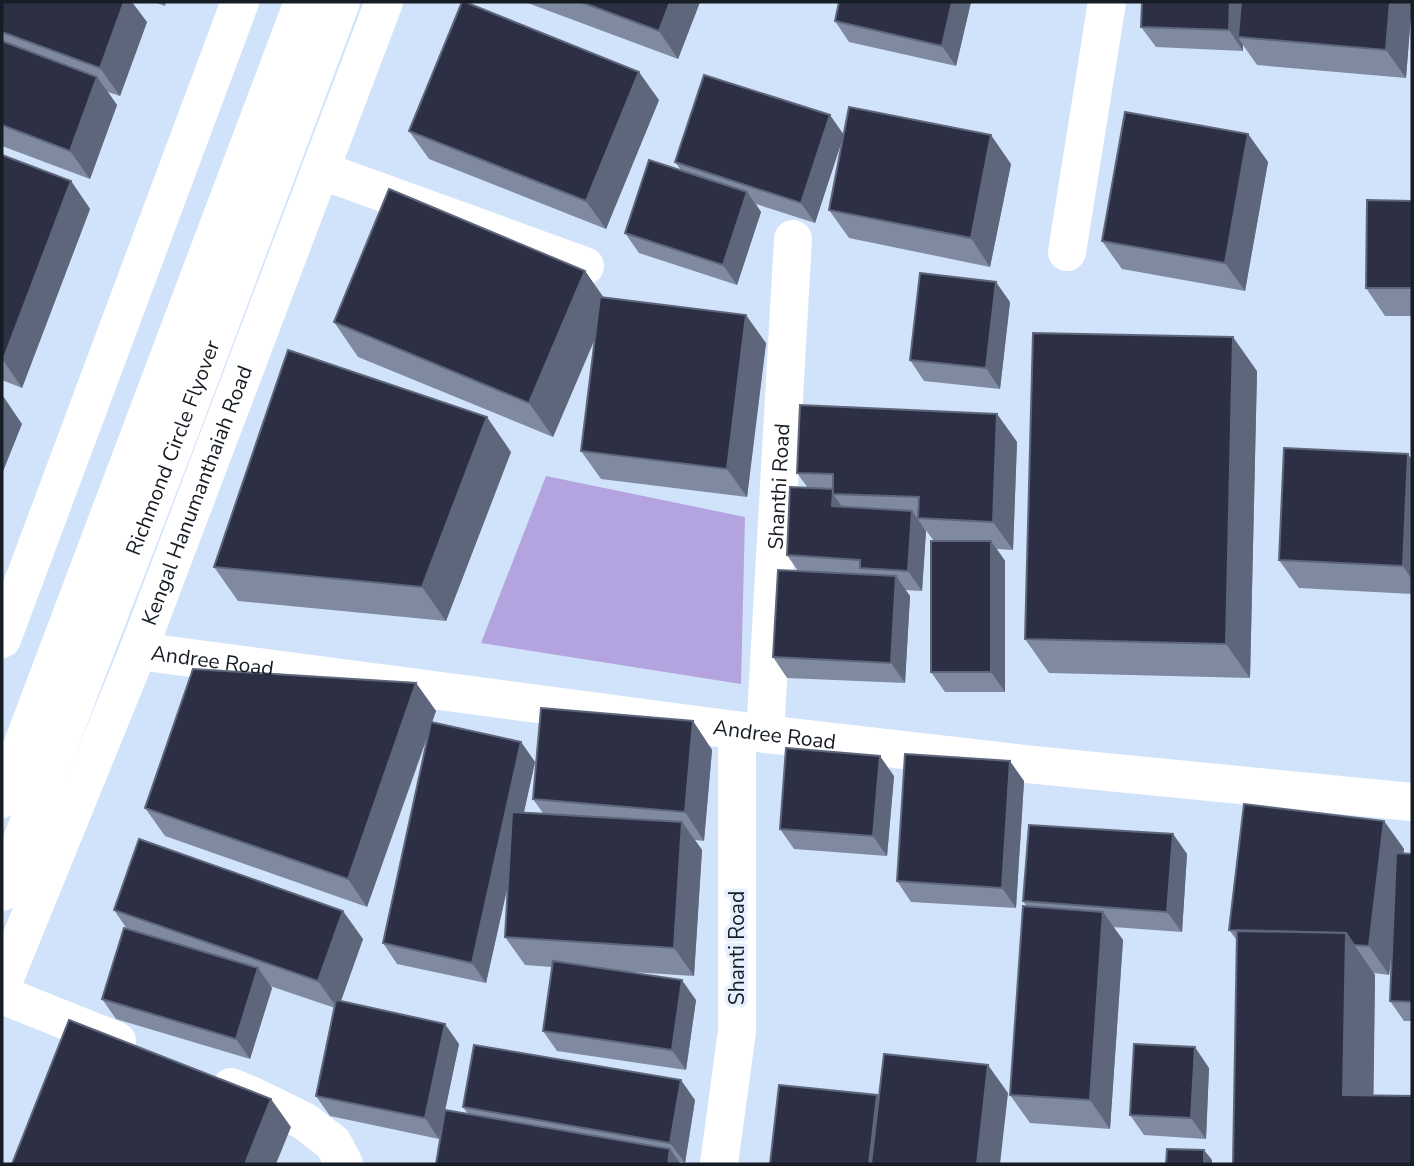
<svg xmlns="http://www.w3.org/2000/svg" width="1414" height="1166" font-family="'Nunito Sans',sans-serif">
<rect width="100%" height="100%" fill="#d1e3fa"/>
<polygon fill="#b3a3de" points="546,476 745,517 741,684 481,643"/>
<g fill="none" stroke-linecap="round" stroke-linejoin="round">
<g stroke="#fff" stroke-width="38">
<polyline points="320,170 585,266"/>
<polyline points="1067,252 1107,2"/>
<path id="s1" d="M138,651L765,734L1025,764L1412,802"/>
<path id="s2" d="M765,734L793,239"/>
<polyline points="2,995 117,1041"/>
<polyline points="231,1087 255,1097 304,1121 333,1143 344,1164"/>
<polyline points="719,1164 737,1031 737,730"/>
</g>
<g stroke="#fff" stroke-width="38">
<polyline points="2,639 240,2"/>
<polyline points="2,799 303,2"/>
<path id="s3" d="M2,892L174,446L341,2"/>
<path id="s4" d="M2,985L138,651L384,2"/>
</g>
</g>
<g fill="#7f8aa0">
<polygon points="2,2 147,22 120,96 108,92 117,105 90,179 2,146"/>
<polygon points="154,2 166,2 165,6"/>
<polygon points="525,2 700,2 678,59"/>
<polygon points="971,2 956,66 849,42 835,21"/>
<polygon points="1142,2 1412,2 1406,78 1257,65 1243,45 1243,51 1156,47 1141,27"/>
<polygon points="659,100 606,229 429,159 409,131"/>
<polygon points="1248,134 1268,162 1245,291 1122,269 1102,241"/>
<polygon points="844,135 1011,164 990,267 849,238 829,210 843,136 815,223 756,204 761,212 737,285 639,253 625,233 681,170 675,162"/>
<polygon points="2,155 71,181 90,209 22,388 2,380"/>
<polygon points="1412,201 1412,316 1385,316 1366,288"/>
<polygon points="585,271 603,297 766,343 747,497 601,479 581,451 595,339 553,437 358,357 334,322"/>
<polygon points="1010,302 1000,389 924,381 910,360"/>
<polygon points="1257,371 1250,678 1049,673 1025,639"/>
<polygon points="997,414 1017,442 1013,550 997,549 1005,561 1005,692 945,692 931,672 934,541 922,525 926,531 922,591 905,590 910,596 905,683 787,678 773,657 798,571 787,555 808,488 797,473"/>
<polygon points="511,452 446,621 238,601 214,567"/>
<polygon points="1412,460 1412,594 1299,588 1279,560"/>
<polygon points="416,683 436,711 432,722 521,742 535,762 524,812 543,813 533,799 693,721 712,750 704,841 695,840 702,850 694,976 632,972 696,1000 686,1070 557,1051 543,1031 552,967 525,965 505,937 508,886 486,983 397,964 383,943 429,733 367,907 165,836 145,808"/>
<polygon points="894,776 887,856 794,849 780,829"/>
<polygon points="1024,781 1016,908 911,902 897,881"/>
<polygon points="1384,821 1404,849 1403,854 1412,854 1412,1021 1404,1021 1390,1001 1392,947 1389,975 1374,973 1375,975 1373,1096 1412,1164 1229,930"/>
<polygon points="1173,834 1187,854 1182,932 1113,927 1123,940 1110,1129 1030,1123 1010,1095 1027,907 1023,901"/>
<polygon points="114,910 363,939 341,1001 459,1044 439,1139 330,1116 316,1096 335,1008 270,986 272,988 250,1059 116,1019 102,999 127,929"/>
<polygon points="1209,1068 1206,1139 1144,1135 1130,1115"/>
<polygon points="695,1100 685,1163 468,1114 463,1107"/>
</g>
<g fill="#5e667b">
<polygon points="124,2 132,2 147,22 120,96 100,68"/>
<polygon points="670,2 700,2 678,59 659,31"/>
<polygon points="952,2 971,2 956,66 942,46"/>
<polygon points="1230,2 1245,2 1238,37 1243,45 1243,51 1229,30"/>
<polygon points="1390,2 1412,2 1406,78 1386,50"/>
<polygon points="639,72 659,100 606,229 586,201"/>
<polygon points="97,77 117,105 90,179 70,151"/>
<polygon points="830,115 844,135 815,223 801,203"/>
<polygon points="1248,134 1268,162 1245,291 1225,263"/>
<polygon points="991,135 1011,164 990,267 971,238"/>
<polygon points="71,181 90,209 22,388 3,360"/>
<polygon points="747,192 761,212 737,285 723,265"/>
<polygon points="585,271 609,305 553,437 529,403"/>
<polygon points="996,282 1010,302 1000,389 986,368"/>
<polygon points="746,315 766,343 747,497 727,469"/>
<polygon points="1233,337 1257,371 1250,678 1226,644"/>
<polygon points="3,396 22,424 2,474 2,398"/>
<polygon points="997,414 1017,442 1013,550 993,522"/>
<polygon points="487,417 511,452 446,621 422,587"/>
<polygon points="1408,454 1412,460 1412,580 1403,566"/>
<polygon points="833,494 847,514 832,506"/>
<polygon points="912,511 926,531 922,591 908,571"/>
<polygon points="991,541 1005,561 1005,692 991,672"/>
<polygon points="896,576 910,596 905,683 891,663"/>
<polygon points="416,683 436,711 367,907 348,879"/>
<polygon points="693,721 712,750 704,841 685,812"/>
<polygon points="521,742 535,762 486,983 472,963"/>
<polygon points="880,756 894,776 887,856 873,836"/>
<polygon points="1010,761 1024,781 1016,908 1002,888"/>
<polygon points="1384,821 1404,849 1389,975 1369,946"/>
<polygon points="682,822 702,850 694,976 674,948"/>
<polygon points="1173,834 1187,854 1182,932 1167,912"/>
<polygon points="343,911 363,939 338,1009 318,981"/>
<polygon points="1103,912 1123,940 1110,1129 1090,1100"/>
<polygon points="1346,933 1375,975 1373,1137 1343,1095"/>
<polygon points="258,968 272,988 250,1059 236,1039"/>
<polygon points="682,980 696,1000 686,1070 672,1050"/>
<polygon points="445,1024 459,1044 439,1139 425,1118"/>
<polygon points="1195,1047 1209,1068 1206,1139 1191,1118"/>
<polygon points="988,1065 1008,1093 1000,1164 977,1164"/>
<polygon points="681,1080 695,1100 685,1163 670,1143"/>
<polygon points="877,1095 891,1115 886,1164 869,1164"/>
<polygon points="271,1099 291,1127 276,1164 245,1164"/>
<polygon points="670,1149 681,1164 668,1164"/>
<polygon points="1204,1150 1212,1160 1212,1164 1204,1164"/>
</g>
<g fill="#2d3045" stroke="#5e667b" stroke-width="2">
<polygon points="2,2 124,2 100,68 2,32"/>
<polygon points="462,2 465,2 639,72 586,201 409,131"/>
<polygon points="581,2 670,2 659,31"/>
<polygon points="839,2 952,2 942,46 835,21"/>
<polygon points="1142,2 1230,2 1229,30 1141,27"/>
<polygon points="1241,2 1390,2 1386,50 1238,37"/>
<polygon points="2,41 97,77 70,151 2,125"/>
<polygon points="704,75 830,115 801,203 675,162"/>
<polygon points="849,107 991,135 971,238 829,210"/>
<polygon points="1125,112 1248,134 1225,263 1102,241"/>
<polygon points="2,155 71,181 3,360 2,359"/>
<polygon points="649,160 747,192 723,265 625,233"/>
<polygon points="389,189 585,271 529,403 334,322"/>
<polygon points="1367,200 1412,201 1412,288 1366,288"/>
<polygon points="920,273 996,282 986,368 910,360"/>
<polygon points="600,297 746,315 727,469 581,451"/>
<polygon points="1033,333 1233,337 1226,644 1025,639"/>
<polygon points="288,350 487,417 422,587 214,567"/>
<polygon points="800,405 997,414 993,522 918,518 919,497 833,494 833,474 797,473"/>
<polygon points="1284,448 1408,454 1403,566 1279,560"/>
<polygon points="790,487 833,489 832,506 912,511 908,571 860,568 860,560 787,555"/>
<rect x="931" y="541" width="60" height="131"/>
<polygon points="778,570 896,576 891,663 773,657"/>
<polygon points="193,669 416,683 348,879 145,808"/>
<polygon points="541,708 693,721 685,812 533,799"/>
<polygon points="431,722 521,742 472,963 383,943"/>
<polygon points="786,748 880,756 873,836 780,829"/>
<polygon points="905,754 1010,761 1002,888 897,881"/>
<polygon points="1244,804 1384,821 1369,946 1354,945 1346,933 1229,930"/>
<polygon points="512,812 682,822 674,948 505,937"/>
<polygon points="1029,825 1173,834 1167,912 1023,901"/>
<polygon points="139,839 343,911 318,981 114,910"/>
<polygon points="1396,853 1412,854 1412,1002 1390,1001"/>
<polygon points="1023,906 1103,912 1090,1100 1010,1095"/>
<polygon points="124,928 258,968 236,1039 102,999"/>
<polygon points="1237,931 1346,933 1343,1095 1412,1096 1412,1164 1233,1164"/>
<polygon points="553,961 682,980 672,1050 543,1031"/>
<polygon points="336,1000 445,1024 425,1118 316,1096"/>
<polygon points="69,1020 271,1099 245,1164 12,1164"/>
<polygon points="1134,1044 1195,1047 1191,1118 1130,1115"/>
<polygon points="474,1045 681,1080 670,1143 463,1107"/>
<polygon points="884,1054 988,1065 977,1164 871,1164"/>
<polygon points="779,1085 877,1095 869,1164 770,1164"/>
<polygon points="445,1110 670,1149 668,1164 436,1164"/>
<polygon points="1167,1149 1204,1150 1204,1164 1166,1164"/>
</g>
<g text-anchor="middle" stroke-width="7" stroke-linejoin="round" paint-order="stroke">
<g font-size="21" fill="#171d25" stroke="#e5effd">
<text dy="7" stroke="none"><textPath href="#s3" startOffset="476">Richmond Circle Flyover</textPath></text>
<text dy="7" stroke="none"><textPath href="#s2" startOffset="248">Shanthi Road</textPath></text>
<text dy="7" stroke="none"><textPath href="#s4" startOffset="527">Kengal Hanumanthaiah Road</textPath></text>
<text dy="7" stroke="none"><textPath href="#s1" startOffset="75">Andree Road</textPath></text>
<text dy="7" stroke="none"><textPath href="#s1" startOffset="642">Andree Road</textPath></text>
<text transform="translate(737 948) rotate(-90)" y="7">Shanti Road</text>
</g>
</g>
<rect width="1414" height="1166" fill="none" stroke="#171d25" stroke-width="7"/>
</svg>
